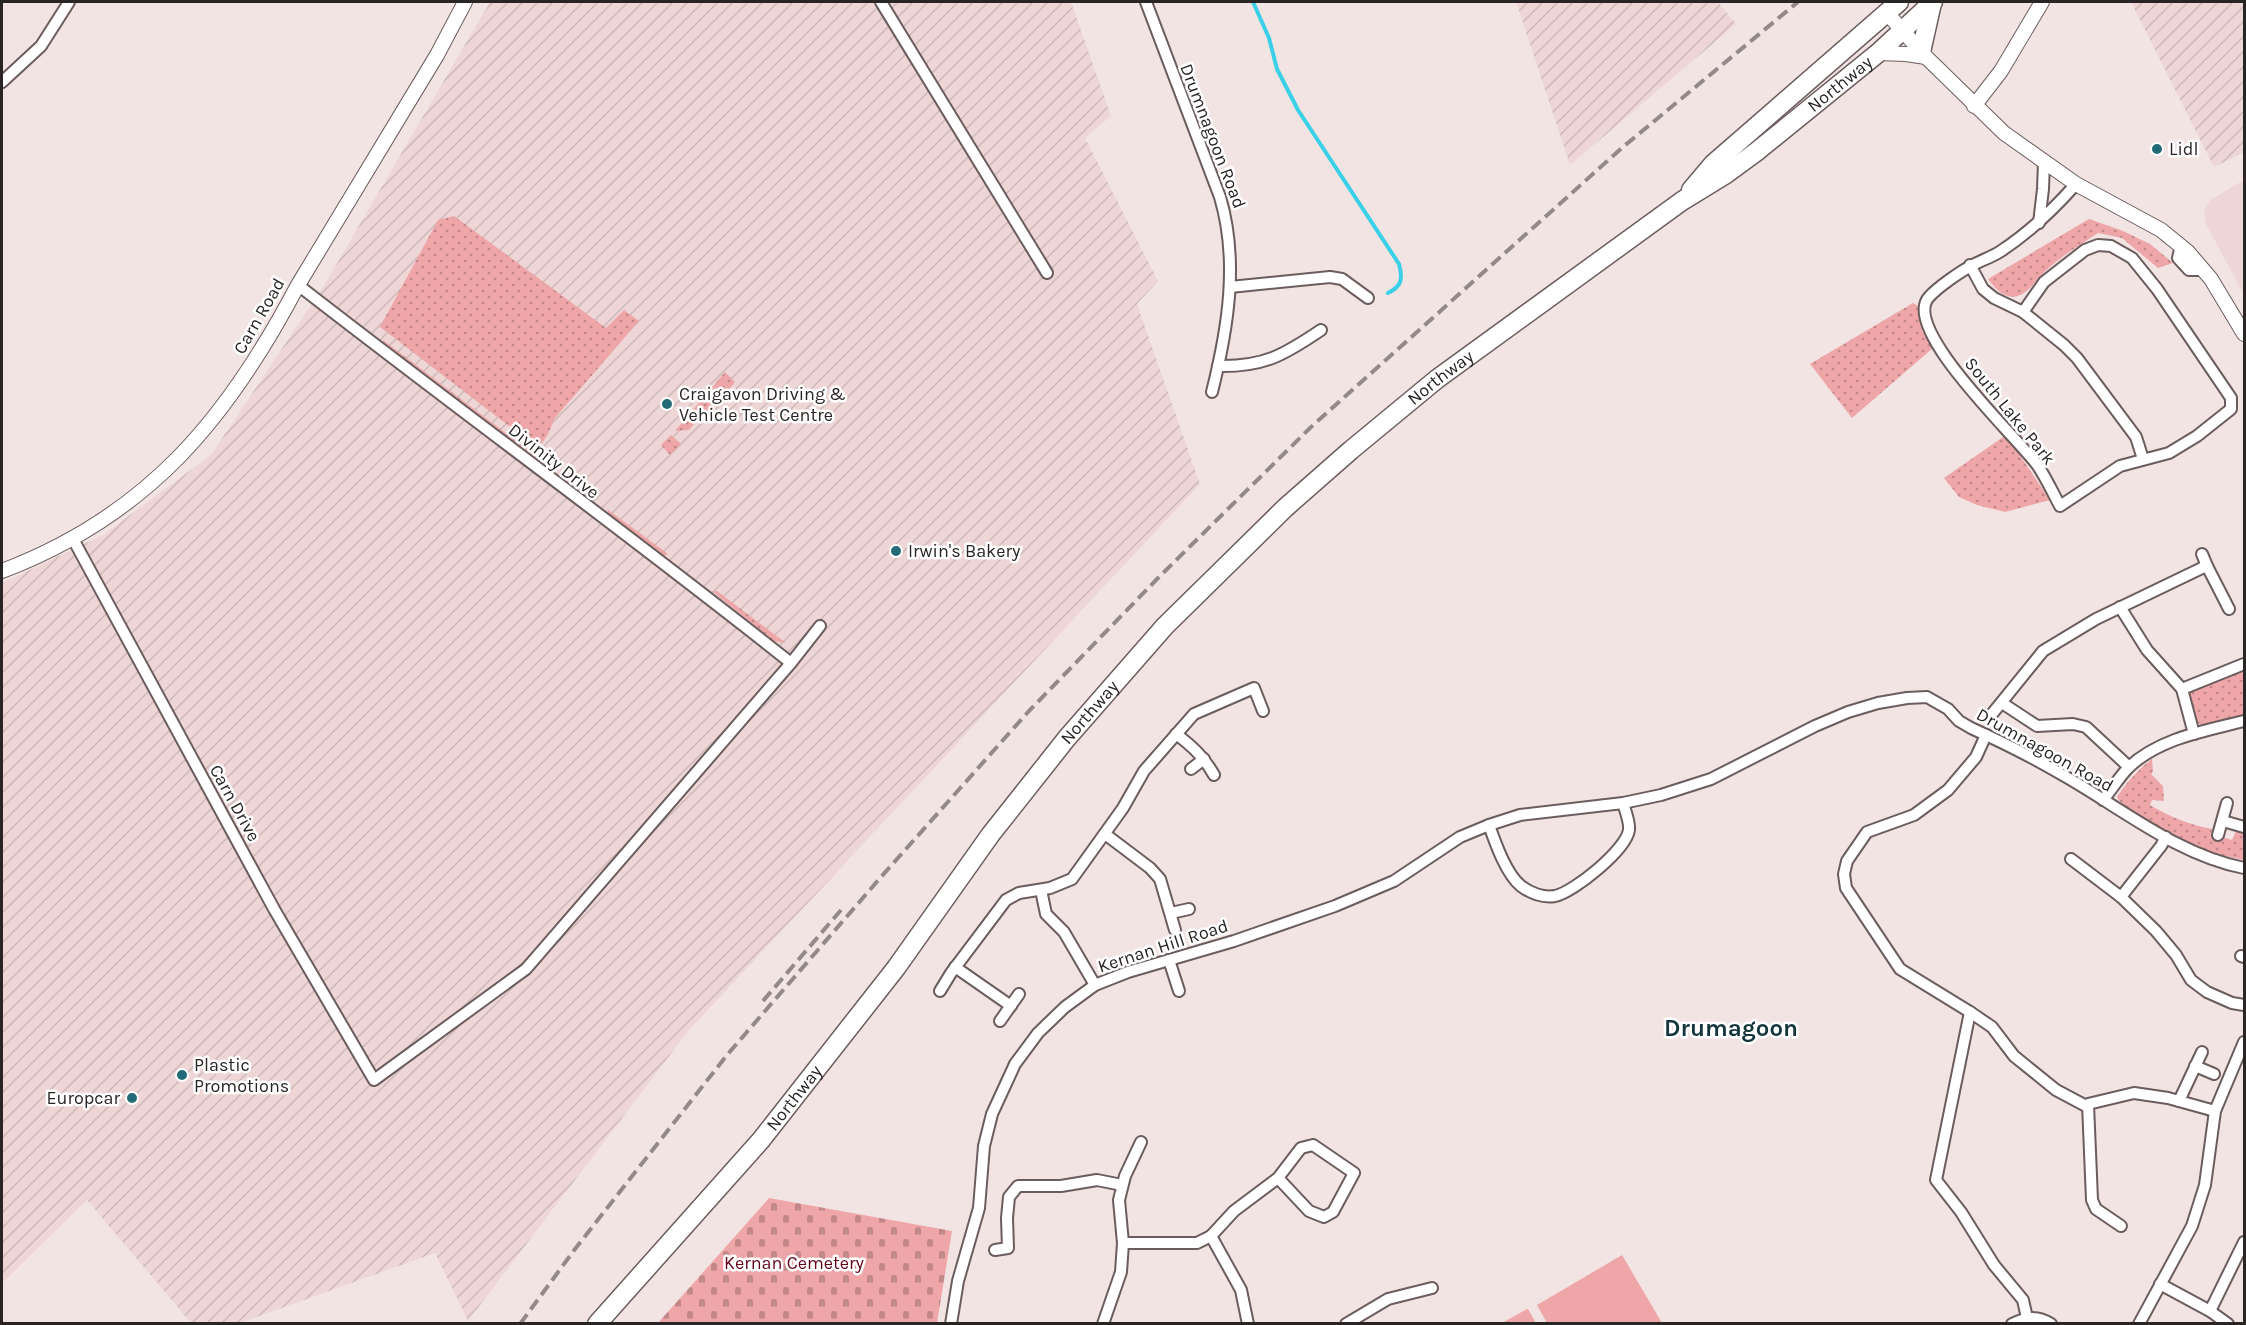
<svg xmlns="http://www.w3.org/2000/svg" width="2246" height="1325" font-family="Karla,sans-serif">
<defs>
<pattern id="industrial-furrows" width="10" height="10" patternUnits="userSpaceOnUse" patternTransform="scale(1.5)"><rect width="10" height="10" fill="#eed6d6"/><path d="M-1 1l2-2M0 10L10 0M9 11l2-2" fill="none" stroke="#ccb8b8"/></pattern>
<pattern id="grass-dots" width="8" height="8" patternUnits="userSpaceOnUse" patternTransform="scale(1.5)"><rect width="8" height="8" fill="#eea6a8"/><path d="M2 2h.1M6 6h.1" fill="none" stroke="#c18789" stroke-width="1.8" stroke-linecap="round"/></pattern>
<pattern id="forest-firs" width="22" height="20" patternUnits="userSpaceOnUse" patternTransform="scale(1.5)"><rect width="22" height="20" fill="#eea6a8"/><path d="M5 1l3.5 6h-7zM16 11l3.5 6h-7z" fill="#c18789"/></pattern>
<pattern id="cemetery-stones" width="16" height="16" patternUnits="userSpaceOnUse" patternTransform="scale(1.5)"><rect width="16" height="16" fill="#eea6a8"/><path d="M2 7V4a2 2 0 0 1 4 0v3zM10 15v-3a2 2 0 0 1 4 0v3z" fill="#c18789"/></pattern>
</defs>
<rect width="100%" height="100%" fill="#f3e4e4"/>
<polygon fill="#eed6d6" points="2244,180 2244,295 2206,224 2204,211 2210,200"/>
<g fill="url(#industrial-furrows)">
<polygon points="490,2 1071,2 1111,116 1085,138 1158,281 1137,304 1200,484 689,1030 468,1321 435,1253 240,1323 191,1323 87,1200 2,1283 2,583 103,535 211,455 323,287"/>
<polygon points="1516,2 1718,2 1736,24 1570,165"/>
<polygon points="2131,2 2244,2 2244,152 2214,167"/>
</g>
<g fill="url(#grass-dots)">
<polygon points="454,216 606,328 624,310 639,321 555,418 547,436 541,444 535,441 531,443 380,327 438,220"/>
<path d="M2089,219L2123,231L2150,244L2173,263L2158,268L2122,238L2098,233C2078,247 2055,259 2039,278C2033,284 2027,293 2018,296C2004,300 1995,288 1988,279Z"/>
<polygon points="1913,303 1920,307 1922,331 1933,348 1852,418 1810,364"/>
<polygon points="383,340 536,456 533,456 383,342"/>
<polygon points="725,372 735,382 703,421 698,419 689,430 675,431"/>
<polygon points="671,435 681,444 670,455 661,445"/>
<polygon points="2006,435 2050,500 2005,512 1977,505 1959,497 1944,478"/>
<polygon points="712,591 717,591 786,643 774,641"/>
<polygon points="2241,670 2244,670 2244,714 2203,726 2197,722 2187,694 2191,689"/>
<path d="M2152,759L2153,772L2151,774L2163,786L2164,801L2152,800L2150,805C2170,817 2190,825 2212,829L2211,833L2232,840L2236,831L2244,832V860C2231,857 2217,855 2204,849C2189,843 2122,810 2117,797C2127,782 2138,770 2152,759Z"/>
</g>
<polygon fill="url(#forest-firs)" points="607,509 668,554 664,556 609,515"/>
<polygon fill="url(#cemetery-stones)" points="769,1198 952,1231 937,1323 658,1323"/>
<g fill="#eea6a8">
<polygon points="1622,1255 1662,1323 1547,1323 1537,1305"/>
<polygon points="1528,1309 1536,1323 1502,1323 1527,1309"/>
</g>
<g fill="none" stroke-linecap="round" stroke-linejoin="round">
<path stroke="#3ad0e7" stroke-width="4" d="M1253,2L1269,38L1277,69L1298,110L1399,264C1403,279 1402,286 1388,293"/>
<defs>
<g id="street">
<polyline points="881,2 1047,273"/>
<path d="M1146,2L1220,197C1239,261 1228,328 1212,392"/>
<polyline points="2,82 41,46 69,2"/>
<polyline points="2039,223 2043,189 2044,162"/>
<polyline points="2181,246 2178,258 2189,270 2204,270"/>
<polyline points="1970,265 1983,289 1994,298 2023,312 2064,345 2077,358 2136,437 2143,459"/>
<path d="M298,285C461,412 629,534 791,663"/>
<polyline points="1230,287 1330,277 1342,279 1368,298"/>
<path d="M2023,312L2044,282L2085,250L2098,245L2111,246L2132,258L2157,289L2231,398V409L2197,436L2169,453L2120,466L2060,506C2053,493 2046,478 2038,466C2019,439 1900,329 1929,297C1938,287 1961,271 1973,265C1982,260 1992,257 2001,251C2030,232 2053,210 2076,184"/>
<path d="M1218,366C1264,367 1284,355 1321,330"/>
<polyline points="73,539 274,909 374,1080 526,969 791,663 820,626"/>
<polyline points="2202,554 2207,566"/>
<polyline points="2120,607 2147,650 2182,689 2194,734"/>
<polyline points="2182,689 2244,664"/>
<polyline points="2002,703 2037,726 2073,724 2086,727 2129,767"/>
<polyline points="1992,714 2043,651 2096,619 2202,568 2207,566 2229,609"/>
<path d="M1176,734C1192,746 1204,757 1214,775"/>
<polyline points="1191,769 1204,759"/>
<path d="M2103,800C2112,789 2120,776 2129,767C2160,738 2205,731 2244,721"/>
<polyline points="2223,821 2244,827"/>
<path d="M1489,825C1495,842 1506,874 1521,886C1530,893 1543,898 1555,896C1574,892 1626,850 1629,830C1630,822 1625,810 1623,803"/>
<polyline points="1105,834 1150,868 1160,879 1175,930"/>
<polyline points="2218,835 2227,803"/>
<polyline points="2071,859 2121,897 2156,931 2176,955 2191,980 2207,992 2232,1003 2244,1005"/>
<polyline points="1041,890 1046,914 1064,932 1095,985"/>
<polyline points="2121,897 2161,846 2166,837"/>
<polyline points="1171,913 1189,909"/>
<polyline points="2241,956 2244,957"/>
<polyline points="1169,960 1179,991"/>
<polyline points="955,967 1011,1006"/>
<polyline points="940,991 951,973 1006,900 1019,893 1050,888 1072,879 1123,808 1144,771 1194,714 1254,688 1263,711"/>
<polyline points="1970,1012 1900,969 1846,888 1844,874 1847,861 1867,832 1914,815 1948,790 1976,757 1986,735"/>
<polyline points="1000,1021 1019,994"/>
<polyline points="2195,1066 2214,1074"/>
<polyline points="2179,1101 2202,1052"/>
<polyline points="2121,1226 2096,1209 2092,1200 2088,1104 2134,1093 2168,1098 2215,1111"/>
<polyline points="1211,1236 1234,1211 1278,1178 1301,1148 1313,1145 1354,1173 1333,1212 1324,1217 1309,1211 1278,1178"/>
<polyline points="1123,1243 1197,1243 1211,1236 1241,1290 1248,1324"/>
<polyline points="995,1250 1008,1248 1007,1218 1009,1197 1018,1186 1061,1186 1097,1180 1122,1185"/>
<polyline points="2160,1284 2210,1311 2228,1324"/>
<polyline points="2210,1311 2244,1242"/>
<polyline points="2027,1318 2023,1300 1994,1265 1961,1212 1936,1180 1970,1012 1992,1027 2014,1056 2056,1090 2088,1107"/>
<path d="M951,1324L958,1281L979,1208L984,1146L992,1114L1015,1064L1038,1033L1065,1007L1095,985L1128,972L1234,941L1335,906L1394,881L1460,837L1489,825L1520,815L1623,803L1661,795L1711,779L1815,726L1848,712L1878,703L1907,698L1927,697L1948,709L1959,721L1971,728C2002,742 2032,757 2061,774C2120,807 2177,855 2244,868"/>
<polyline points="1103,1324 1121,1272 1123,1243 1119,1200 1125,1176 1141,1142"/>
<polyline points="1346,1324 1388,1299 1432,1288"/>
<path d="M2012,1324C2027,1317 2037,1315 2051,1324"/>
<polyline points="2139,1324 2192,1226 2205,1185 2215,1111 2244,1042"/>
</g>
<g id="secondary">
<polyline points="1886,12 1926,57 2004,133 2076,184 2161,230 2188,252 2211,279 2244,334"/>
<polyline points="1878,53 1906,54 1926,57"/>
<polyline points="1974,106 2001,71 2042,2"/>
<path d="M2,571C147,516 227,420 298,285L437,55L465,2"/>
</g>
<g id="highway">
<polyline points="1921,52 1932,3"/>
<polyline points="1691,190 1713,164 1899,2"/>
<path id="s1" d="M597,1324L761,1140L896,968L991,834L1067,738L1165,626L1220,572L1285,508L1351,450L1437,379L1682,201L1726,174L1756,152L1878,53L1933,2"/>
</g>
</defs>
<use href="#street" stroke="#6b5d5d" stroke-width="14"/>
<use href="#secondary" stroke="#6b5d5d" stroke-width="16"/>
<use href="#highway" stroke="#6b5d5d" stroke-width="21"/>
<use href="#street" stroke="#fff" stroke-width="10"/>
<use href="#secondary" stroke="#fff" stroke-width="14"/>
<use href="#highway" stroke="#fff" stroke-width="18"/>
<g stroke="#938989" stroke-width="4" stroke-dasharray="12 6" stroke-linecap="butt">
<polyline points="763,1001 841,910"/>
<polyline points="520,1324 575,1249 727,1055 881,877 1028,712 1159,577 1310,428 1623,147 1798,2"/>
</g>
</g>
<g fill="#216a76" stroke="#fff" stroke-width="2">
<circle cx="2157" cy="149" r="6"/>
<circle cx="667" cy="404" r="6"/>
<circle cx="896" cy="551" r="6"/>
<circle cx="182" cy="1075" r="6"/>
<circle cx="132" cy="1098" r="6"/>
</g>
<g text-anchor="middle" stroke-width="5" stroke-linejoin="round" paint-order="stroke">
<g font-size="18" fill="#2a2525" stroke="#fff">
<text dy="6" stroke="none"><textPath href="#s1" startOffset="1768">Northway</textPath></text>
<text transform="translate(1213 136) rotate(69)" y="6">Drumnagoon Road</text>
<text transform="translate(259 316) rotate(-60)" y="6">Carn Road</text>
<text dy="6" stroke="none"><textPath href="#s1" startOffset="1272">Northway</textPath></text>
<text transform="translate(2010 411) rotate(51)" y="6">South Lake Park</text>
<text transform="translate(554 461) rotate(38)" y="6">Divinity Drive</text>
<text dy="6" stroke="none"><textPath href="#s1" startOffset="786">Northway</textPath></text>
<text transform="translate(2045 750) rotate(29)" y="6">Drumnagoon Road</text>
<text transform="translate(235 803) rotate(61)" y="6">Carn Drive</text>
<text transform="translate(1163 946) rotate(-18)" y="6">Kernan Hill Road</text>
<text dy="6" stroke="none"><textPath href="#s1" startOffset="300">Northway</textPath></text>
</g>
<g font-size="18" fill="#2a2525" stroke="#fff" text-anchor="start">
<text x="2169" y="155">Lidl</text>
<text x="679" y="400">Craigavon Driving &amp;<tspan x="679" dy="21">Vehicle Test Centre</tspan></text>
<text x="908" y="557">Irwin's Bakery</text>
<text x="194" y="1071">Plastic<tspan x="194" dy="21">Promotions</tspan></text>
<text x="120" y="1104" text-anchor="end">Europcar</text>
</g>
<g font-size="18" fill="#62041a" stroke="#fff">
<text x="794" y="1269">Kernan Cemetery</text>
</g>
<g font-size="24" font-weight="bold" fill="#14363c" stroke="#fff">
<text x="1731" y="1036">Drumagoon</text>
</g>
</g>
<rect width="2246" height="1325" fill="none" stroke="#2a2525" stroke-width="6"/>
</svg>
